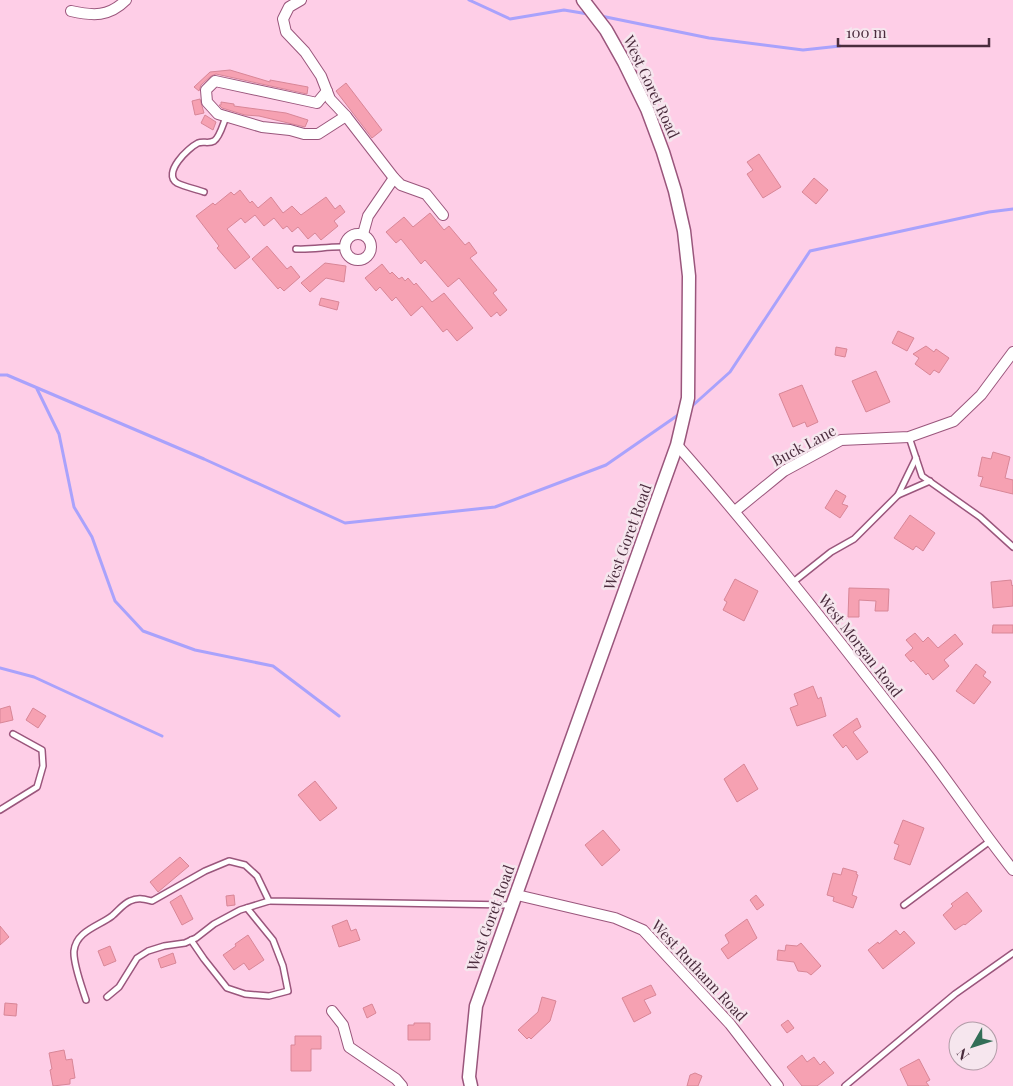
<svg xmlns="http://www.w3.org/2000/svg" width="1013" height="1086" font-family="'Playfair Display',serif">
<rect width="100%" height="100%" fill="#fecee7"/>
<g fill="none" stroke-linecap="round" stroke-linejoin="round">
<g stroke="#a9a2fc" stroke-width="3">
<polyline points="469,0 510,19 564,10 588,14"/>
<polyline points="601,16 709,38 803,50 840,46"/>
<polyline points="0,375 7,375 204,459 345,523 495,507 606,465 681,413"/>
<polyline points="37,389 59,434 74,507 92,537 115,601 143,631 195,650 273,666 339,716"/>
<polyline points="691,407 730,372 810,251 989,212 1013,209"/>
<polyline points="0,668 34,677 162,736"/>
</g>
</g>
<g fill="#f6a1b2" stroke="#d88697">
<polygon points="230,70 270,82 270,80 308,87 307,94 216,74 211,76 201,85 199,91 194,87 210,72"/>
<polygon points="346,83 382,130 372,138 336,91"/>
<polygon points="200,99 204,113 195,115 192,101"/>
<polygon points="221,102 234,104 234,106 286,113 308,120 305,127 259,116 245,115 222,108 219,105 221,105"/>
<polygon points="205,115 216,122 213,130 201,123"/>
<polygon points="759,154 781,187 763,198 747,174 753,170 747,162"/>
<polygon points="814,178 828,190 816,204 802,192"/>
<polygon points="240,190 250,203 252,201 258,208 271,197 283,213 292,206 301,215 326,197 335,209 340,205 345,212 334,221 338,226 321,240 315,233 308,239 298,227 292,232 287,226 283,229 274,218 264,226 255,215 245,223 241,218 227,229 250,257 235,269 217,248 219,246 196,216 213,203 215,205 231,192 234,195"/>
<polygon points="430,213 444,230 449,226 465,245 469,242 477,253 470,258 497,290 493,293 507,310 500,316 497,312 491,317 459,278 448,287 425,260 421,264 401,239 396,243 386,232 404,217 413,227"/>
<polygon points="267,246 287,269 291,266 300,277 284,291 280,287 278,289 252,259"/>
<polygon points="325,263 346,266 344,282 326,278 310,292 301,283"/>
<polygon points="382,264 390,274 392,272 399,279 402,277 405,281 408,278 414,285 416,283 432,302 444,293 473,328 457,341 447,329 443,332 422,306 411,316 396,297 392,301 380,287 376,291 365,278"/>
<polygon points="321,298 339,302 337,310 319,305"/>
<polygon points="898,331 914,338 907,351 892,343"/>
<polygon points="926,346 934,352 936,349 949,358 939,373 934,370 930,375 915,364 919,358 913,354"/>
<polygon points="836,347 847,349 845,357 835,355"/>
<polygon points="876,371 890,402 866,412 852,381"/>
<polygon points="802,385 818,422 807,427 805,422 793,427 779,394"/>
<polygon points="993,452 1010,457 1005,478 1013,480 1013,494 980,486 983,477 978,476 982,457 991,459"/>
<polygon points="836,490 846,496 842,504 848,506 840,518 825,508"/>
<polygon points="910,515 935,533 923,551 916,546 913,550 894,538"/>
<polygon points="735,579 758,591 744,621 723,610 727,602 724,600"/>
<polygon points="1011,580 1012,586 1013,585 1013,606 993,608 991,582"/>
<polygon points="849,588 889,589 888,611 875,611 876,601 859,600 859,617 848,617"/>
<polygon points="993,625 1013,625 1013,633 992,633"/>
<polygon points="915,633 923,642 928,637 938,648 955,634 963,644 944,660 949,666 933,680 928,673 926,675 913,660 911,662 905,655 913,648 906,640"/>
<polygon points="976,664 986,672 983,676 991,682 974,704 956,691"/>
<polygon points="813,686 818,699 821,697 826,716 797,726 790,708 798,705 794,694"/>
<polygon points="10,706 13,720 0,723 0,709"/>
<polygon points="33,708 46,716 38,728 26,720"/>
<polygon points="857,718 861,727 853,732 868,752 857,760 846,745 843,748 833,735"/>
<polygon points="744,764 758,789 737,802 724,779"/>
<polygon points="315,781 337,808 320,821 298,795"/>
<polygon points="903,820 924,828 910,865 894,859 899,845 894,843"/>
<polygon points="603,830 620,850 602,866 585,845"/>
<polygon points="180,857 189,866 158,892 150,882"/>
<polygon points="843,868 857,872 856,874 858,875 852,895 857,897 853,908 833,901 834,897 827,895 833,873 841,875"/>
<polygon points="967,892 982,911 965,925 964,924 955,930 943,915 953,906 951,904"/>
<polygon points="181,895 193,919 182,925 170,902"/>
<polygon points="234,895 235,905 227,906 226,896"/>
<polygon points="756,895 764,905 757,910 750,900"/>
<polygon points="747,919 757,938 728,959 721,949 729,943 725,935"/>
<polygon points="347,920 351,931 356,929 360,940 339,947 332,926"/>
<polygon points="0,926 9,937 0,945"/>
<polygon points="896,930 900,935 904,931 915,943 883,969 868,950 878,942 879,944"/>
<polygon points="248,935 264,960 249,970 244,963 234,970 223,955 236,946 235,944"/>
<polygon points="801,943 821,966 811,975 807,972 798,971 794,962 777,960 778,950 785,951 786,945 797,946"/>
<polygon points="110,946 116,961 104,966 98,951"/>
<polygon points="173,953 176,963 161,968 158,959"/>
<polygon points="651,985 656,995 644,1000 651,1013 634,1022 622,998"/>
<polygon points="542,997 556,1001 550,1021 531,1039 529,1037 527,1039 518,1030 538,1012"/>
<polygon points="5,1003 17,1004 16,1016 4,1015"/>
<polygon points="372,1004 376,1013 367,1018 363,1008"/>
<polygon points="788,1020 794,1028 787,1033 781,1025"/>
<polygon points="414,1023 430,1023 430,1040 408,1040 408,1025 414,1025"/>
<polygon points="295,1036 321,1036 321,1049 311,1049 311,1071 291,1071 291,1045 295,1045"/>
<polygon points="64,1050 66,1060 72,1059 75,1078 70,1079 70,1084 53,1086 50,1070 52,1069 49,1053"/>
<polygon points="802,1055 807,1062 814,1057 820,1065 824,1061 834,1073 817,1086 802,1086 787,1067"/>
<polygon points="919,1059 930,1080 926,1082 929,1086 908,1086 900,1069"/>
<polygon points="695,1073 702,1076 698,1086 687,1086 690,1075"/>
</g>
<g fill="none" stroke-linecap="round" stroke-linejoin="round">
<defs>
<g id="service">
<path d="M204,192C196,189 185,187 177,183C162,173 188,148 198,143C203,141 209,144 214,141C220,137 223,124 226,117"/>
<path d="M296,249C313,250 329,246 345,247"/>
<polyline points="909,437 922,476 980,517 1013,547"/>
<polyline points="898,495 916,458"/>
<polyline points="792,583 831,552 854,539 898,495 930,481"/>
<polyline points="0,810 37,787 43,766 42,750 13,734"/>
<polyline points="904,905 990,841"/>
<polyline points="191,940 204,959 227,988 245,994 269,996 288,991 283,966 273,940 247,908"/>
<polyline points="107,997 119,987 137,958 148,951 164,946 185,943 196,938 214,924 240,910 269,901"/>
<path d="M86,1000C82,987 73,964 74,951C76,931 99,926 112,916C118,911 123,904 130,901C138,897 144,899 152,901L205,871L229,861L245,865L257,876L269,901L511,905"/>
<polyline points="845,1086 955,994 1013,953"/>
</g>
<g id="minor">
<polyline points="301,0 289,7 283,19 286,32 305,52 321,76 330,99 346,116 394,178 401,185 426,194 443,215"/>
<path d="M71,11C93,16 109,17 126,0"/>
<polyline points="327,91 317,103 215,81 206,90 207,102 218,114 262,127 290,130 304,134 318,134 346,116"/>
<polyline points="363,234 368,216 394,178"/>
<circle cx="358" cy="247" r="13"/>
<path d="M677,445C766,546 848,652 930,758C958,795 984,834 1013,870"/>
<polyline points="735,511 784,471 841,440 909,437 954,421 981,395 1013,352"/>
<polyline points="517,895 615,918 643,930 730,1024 778,1086"/>
<polyline points="332,1011 343,1025 349,1047 396,1079 402,1086"/>
</g>
<polyline id="tertiary" points="471,1086 469,1077 476,1006 677,445 688,398 689,276 684,231 675,191 663,152 647,109 624,62 606,30 583,0"/>
</defs>
<use href="#service" stroke="#9a567c" stroke-width="8"/>
<use href="#minor" stroke="#9a567c" stroke-width="12"/>
<use href="#tertiary" stroke="#9a567c" stroke-width="15"/>
<use href="#service" stroke="#fff" stroke-width="5"/>
<use href="#minor" stroke="#fff" stroke-width="10"/>
<use href="#tertiary" stroke="#fff" stroke-width="12"/>
</g>
<g text-anchor="middle" stroke-width="5" stroke-linejoin="round" paint-order="stroke">
<g font-size="15" fill="#4a2c3d" stroke="#f6e6ee">
<text transform="translate(651 87) rotate(65)" y="5">West Goret Road</text>
<text transform="translate(804 446) rotate(-28)" y="5">Buck Lane</text>
<text transform="translate(628 537) rotate(-70)" y="5">West Goret Road</text>
<text transform="translate(860 646) rotate(52)" y="5">West Morgan Road</text>
<text transform="translate(491 918) rotate(-70)" y="5">West Goret Road</text>
<text transform="translate(699 971) rotate(47)" y="5">West Ruthann Road</text>
</g>
</g>
<g transform="translate(973 1046) rotate(231)"><circle r="24" fill="#f6e6ee" stroke="#b19ca7"/>
<path d="M0-4L9 19L0 12L-9 19Z" fill="#336e57"/>
<text y="-8" font-size="14" font-weight="bold" text-anchor="middle" fill="#4a2c3d">N</text>
</g>
<path d="M838 38v8h151v-8" fill="none" stroke="#4a2c3d" stroke-width="2.5"/>
<text x="846" y="38" font-size="15" fill="#4a2c3d" stroke="#f6e6ee" stroke-width="4" paint-order="stroke">100 m</text>
</svg>
